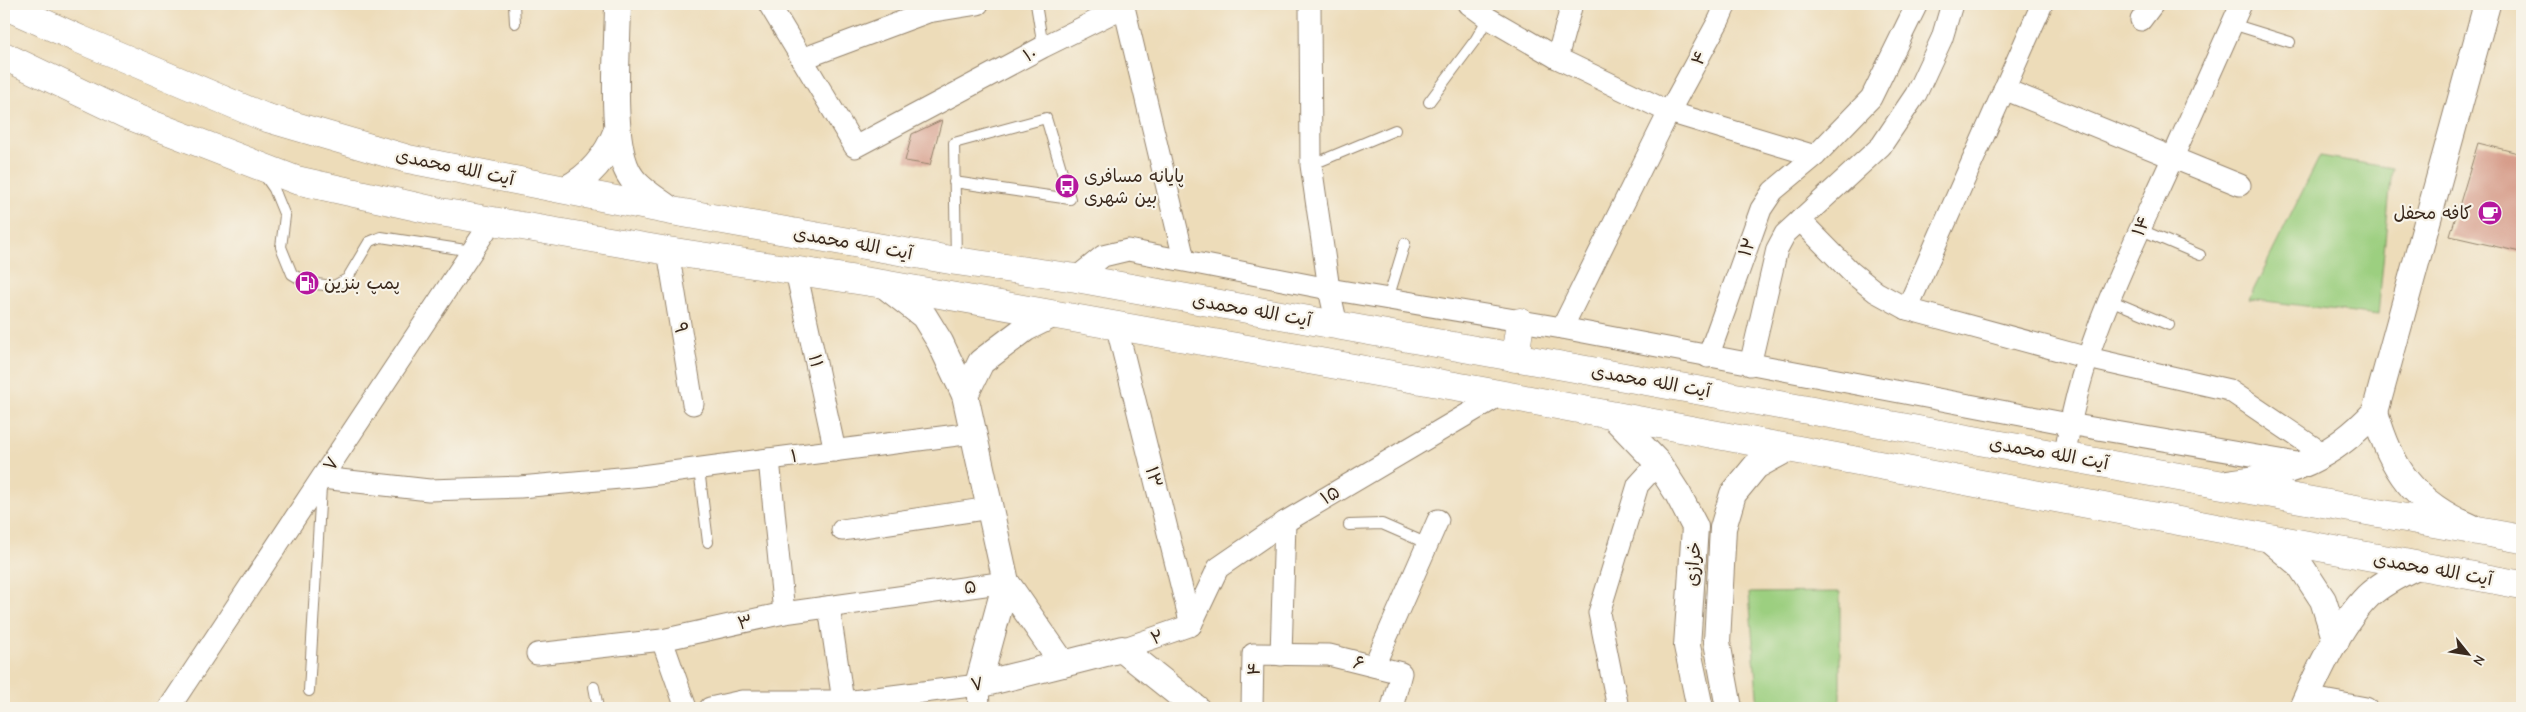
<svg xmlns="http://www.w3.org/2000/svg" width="2526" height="712" font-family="'Comic Neue','Playpen Sans Arabic',sans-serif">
<rect width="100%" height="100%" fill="#f7f3e8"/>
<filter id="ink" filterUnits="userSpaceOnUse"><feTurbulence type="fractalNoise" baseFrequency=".02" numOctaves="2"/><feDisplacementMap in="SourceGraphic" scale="10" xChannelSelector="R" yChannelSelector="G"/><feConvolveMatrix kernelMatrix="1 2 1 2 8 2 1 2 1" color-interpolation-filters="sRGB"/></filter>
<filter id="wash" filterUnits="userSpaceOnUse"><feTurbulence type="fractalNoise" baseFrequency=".0096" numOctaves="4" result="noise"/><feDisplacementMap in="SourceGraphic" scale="20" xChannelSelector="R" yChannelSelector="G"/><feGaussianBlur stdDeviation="1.12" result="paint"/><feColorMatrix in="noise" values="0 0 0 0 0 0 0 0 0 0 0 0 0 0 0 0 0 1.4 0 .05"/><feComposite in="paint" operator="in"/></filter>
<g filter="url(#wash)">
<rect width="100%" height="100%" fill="#eddcb9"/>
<g fill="#9ccf80" stroke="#6c7c4f">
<polygon points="2320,156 2392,168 2378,315 2249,299"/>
<polygon points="1840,592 1840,708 1758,708 1749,593"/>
</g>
<g id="blocks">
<g fill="#d59a87">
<polygon points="942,120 930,165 905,161 912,134"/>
<polygon points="2478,143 2522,154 2522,242 2520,252 2450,236"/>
</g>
</g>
</g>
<g filter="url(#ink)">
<use href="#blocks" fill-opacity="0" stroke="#94836c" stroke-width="1"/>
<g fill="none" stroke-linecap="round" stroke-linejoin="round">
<defs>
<g id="service">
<polyline points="514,4 515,23"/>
<polyline points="1036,4 1043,47"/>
<polyline points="2232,24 2290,42"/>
<polyline points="1429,102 1476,39 1488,18"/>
<polyline points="1311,165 1395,130"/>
<polyline points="265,176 274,189 285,216 281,247 292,274 307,283 334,286 347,279 369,242 381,237 472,251"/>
<polyline points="954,182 1070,199 1046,118 954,143 956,260"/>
<polyline points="2139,229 2200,255"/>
<polyline points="1388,299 1405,243"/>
<polyline points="2110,300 2169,325"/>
<polyline points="699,469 708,542"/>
<polyline points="1349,525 1382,524 1428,544"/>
<polyline points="594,687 598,708"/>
<polyline points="309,691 321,487"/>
</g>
<g id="minor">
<polyline points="769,4 855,147 1043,47 1124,7 1184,259"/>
<polyline points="1310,4 1311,165 1329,289 1337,325"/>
<polyline points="1469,4 1488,18 1557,58 1669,112 1815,156"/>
<polyline points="2141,20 2153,4"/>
<polyline points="1557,58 1572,4"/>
<polyline points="802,59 928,12 978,4"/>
<polyline points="2004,89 2240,185"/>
<polyline points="1800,220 1851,272 1876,292 1907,309 2088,358 2229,390 2325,455"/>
<polyline points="668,251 693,404"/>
<polyline points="796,271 835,451"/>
<polyline points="1076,278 1103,256 1128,250 1329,289 1562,328 2069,424 2303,464"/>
<polyline points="1907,309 2042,4"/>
<polyline points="1117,328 1191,625"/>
<polyline points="1562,328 1669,112 1719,20 1726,4"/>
<polyline points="1708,357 1761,209 1773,191 1815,156 1871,98 1917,4"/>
<polyline points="1750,365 1777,249 1785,234 1881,146 1916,94 1942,38 1952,4"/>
<path d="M2065,457C2078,351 2130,253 2173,157C2196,106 2218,55 2241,4"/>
<polyline points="322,478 429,490 520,487 642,476 769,459"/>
<polyline points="842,530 990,508"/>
<polyline points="829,607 844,708"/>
<polyline points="784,613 769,459 973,433"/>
<polyline points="1191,625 1218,568 1285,522 1500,395"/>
<polyline points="662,640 686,708"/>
<polyline points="1122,649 1191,625"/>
<polyline points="537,654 662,640 784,613 1006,582"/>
<polyline points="1281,655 1285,522"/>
<polyline points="1374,666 1438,520"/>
<polyline points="2307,697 2366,708"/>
<polyline points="169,708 492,221"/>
<polyline points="710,708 742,701 853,701 978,685 979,708"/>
<polyline points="1252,708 1253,654 1329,655 1401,673 1392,708"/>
<polyline points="1618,708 1599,613 1638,485 1658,463"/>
</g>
<g id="tertiary">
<path d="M618,4C618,45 608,145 631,177C640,191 660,201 672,211"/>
<path d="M566,189C591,176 607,156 617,130"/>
<polyline points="883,284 924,316 940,342 965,395 1006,582 1063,664 1122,649 1196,708"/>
<polyline points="965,395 981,362 1026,328 1050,316"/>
<path d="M2375,412C2391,469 2414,503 2471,527"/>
<polyline points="1613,416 1658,463 1678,494 1695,527 1687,646 1700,708"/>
<path d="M2228,483C2289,476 2333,457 2375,412L2487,4"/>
<polyline points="2268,538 2300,565 2323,600 2336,641"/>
<polyline points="1006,582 978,685 1063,664"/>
<polyline points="1729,708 1717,642 1723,528 1733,494 1756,466 1787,449"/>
<path d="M2302,708C2318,672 2340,624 2368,596C2382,583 2400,574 2417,566"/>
</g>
<polyline id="primary" points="1515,358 1520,322"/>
<g id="trunk">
<polyline points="4,5 79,39 264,117 408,159 672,211 956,261 1076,278 2522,539"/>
<polyline points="4,56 125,114 296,180 440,212 668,251 883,284 1466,388 2522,585"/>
</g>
</defs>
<use href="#service" stroke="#94836c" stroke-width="12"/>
<use href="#minor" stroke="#94836c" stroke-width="23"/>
<use href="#tertiary" stroke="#94836c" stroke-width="28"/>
<use href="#primary" stroke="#94836c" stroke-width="29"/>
<use href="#trunk" stroke="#94836c" stroke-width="29"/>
<use href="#service" stroke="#fff" stroke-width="10"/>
<use href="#minor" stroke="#fff" stroke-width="21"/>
<use href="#tertiary" stroke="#fff" stroke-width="26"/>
<use href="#primary" stroke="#fff" stroke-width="28"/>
<use href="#trunk" stroke="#fff" stroke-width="28"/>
</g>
</g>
<defs>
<symbol id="bus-disc" viewBox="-11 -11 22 22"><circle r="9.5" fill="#b5179e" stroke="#f7f3e8"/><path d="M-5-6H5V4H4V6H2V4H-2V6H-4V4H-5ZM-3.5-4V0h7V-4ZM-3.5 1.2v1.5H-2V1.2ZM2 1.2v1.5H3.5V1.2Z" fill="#fff"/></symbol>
<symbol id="cafe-disc" viewBox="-11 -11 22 22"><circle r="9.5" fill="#b5179e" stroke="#f7f3e8"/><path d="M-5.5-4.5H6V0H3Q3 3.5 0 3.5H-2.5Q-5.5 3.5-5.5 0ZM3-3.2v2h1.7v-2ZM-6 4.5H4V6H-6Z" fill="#fff"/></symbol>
<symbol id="fuel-disc" viewBox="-11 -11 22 22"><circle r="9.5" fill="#b5179e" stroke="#f7f3e8"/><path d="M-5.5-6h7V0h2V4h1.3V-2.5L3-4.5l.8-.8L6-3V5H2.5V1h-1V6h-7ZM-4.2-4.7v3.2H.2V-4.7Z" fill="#fff"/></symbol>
</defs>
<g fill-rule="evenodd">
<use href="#bus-disc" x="1053" y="172" width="28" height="28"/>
<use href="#cafe-disc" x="2476" y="199" width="28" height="28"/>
<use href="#fuel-disc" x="293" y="269" width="28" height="28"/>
</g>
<g text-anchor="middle" stroke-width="4.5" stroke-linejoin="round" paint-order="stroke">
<g font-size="18" fill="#3b2a1e" stroke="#f7f3e8">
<text transform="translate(1030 54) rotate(-28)" y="6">۱۰</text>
<text transform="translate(1699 58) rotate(-61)" y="6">۴</text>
<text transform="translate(455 167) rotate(12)" y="6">آیت الله محمدی</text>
<text transform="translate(2141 226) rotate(-66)" y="6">۱۴</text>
<text transform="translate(853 243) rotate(10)" y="6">آیت الله محمدی</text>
<text transform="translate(1747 247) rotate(-70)" y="6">۱۲</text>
<text transform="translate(1252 310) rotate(10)" y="6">آیت الله محمدی</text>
<text transform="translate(681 328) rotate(81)" y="6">۹</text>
<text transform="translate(816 361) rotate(78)" y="6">۱۱</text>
<text transform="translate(1651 381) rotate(10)" y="6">آیت الله محمدی</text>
<text transform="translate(2049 453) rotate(10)" y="6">آیت الله محمدی</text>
<text transform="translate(794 456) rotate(-7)" y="6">۱</text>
<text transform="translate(331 464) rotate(-57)" y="6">۷</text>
<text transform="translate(1154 477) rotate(76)" y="6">۱۳</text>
<text transform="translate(1330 495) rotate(-31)" y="6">۱۵</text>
<text transform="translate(1693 564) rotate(-86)" y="6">خرازی</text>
<text transform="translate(2433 569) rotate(10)" y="6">آیت الله محمدی</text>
<text transform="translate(970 587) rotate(-8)" y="6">۵</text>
<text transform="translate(745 622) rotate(-12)" y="6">۳</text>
<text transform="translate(1157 637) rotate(-19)" y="6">۲</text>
<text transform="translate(1359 663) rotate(13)" y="6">۶</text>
<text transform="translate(1254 669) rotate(-84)" y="6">۴</text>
<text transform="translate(977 684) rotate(-10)" y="6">۷</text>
</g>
<g font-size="18" fill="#3b2a1e" stroke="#f7f3e8" text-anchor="start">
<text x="1084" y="182">پایانه مسافری<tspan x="1084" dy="21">بین شهری</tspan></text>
<text x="2472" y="219" text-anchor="end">کافه محفل</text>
<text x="324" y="289">پمپ بنزین</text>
</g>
</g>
<rect width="2526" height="712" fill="none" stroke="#f7f3e8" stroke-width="20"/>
<g transform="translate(2468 654) rotate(120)" stroke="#f7f3e8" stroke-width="4" paint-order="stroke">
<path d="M0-4L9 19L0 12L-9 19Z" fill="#3b2a1e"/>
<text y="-8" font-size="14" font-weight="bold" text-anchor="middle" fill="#3b2a1e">N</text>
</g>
</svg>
